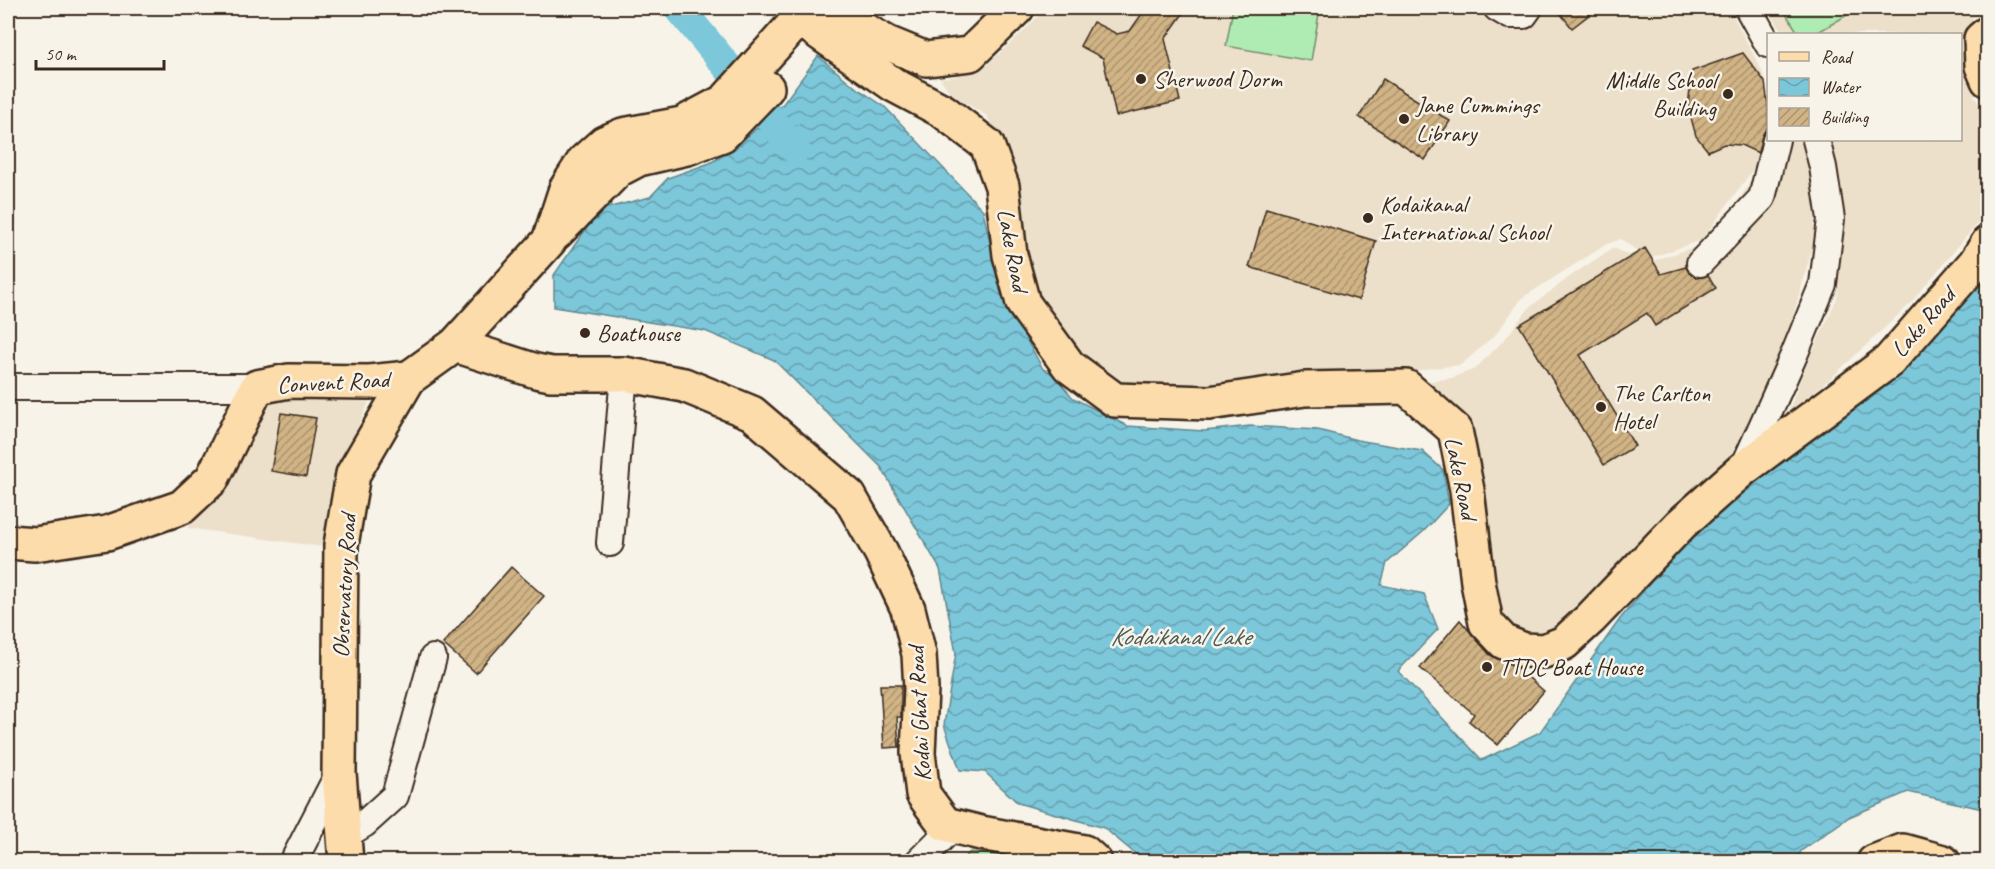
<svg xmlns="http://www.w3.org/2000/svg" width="1995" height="869" font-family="Caveat,sans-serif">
<defs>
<pattern id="forest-firs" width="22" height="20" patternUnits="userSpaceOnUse" patternTransform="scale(1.5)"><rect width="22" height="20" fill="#afecb3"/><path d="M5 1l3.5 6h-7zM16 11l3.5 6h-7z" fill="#97cb9a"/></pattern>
<pattern id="water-waves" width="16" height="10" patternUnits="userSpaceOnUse" patternTransform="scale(1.5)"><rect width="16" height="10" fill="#7bc7da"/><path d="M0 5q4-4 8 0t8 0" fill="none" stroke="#66a2b0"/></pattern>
<pattern id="building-hatch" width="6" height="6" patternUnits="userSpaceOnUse" patternTransform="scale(1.5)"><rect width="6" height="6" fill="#d1b486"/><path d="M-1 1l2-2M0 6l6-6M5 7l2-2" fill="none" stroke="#ab936d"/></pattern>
</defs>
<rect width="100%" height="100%" fill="#f7f3e8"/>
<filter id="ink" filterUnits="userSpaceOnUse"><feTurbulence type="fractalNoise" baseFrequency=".0167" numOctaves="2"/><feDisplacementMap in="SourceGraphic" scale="12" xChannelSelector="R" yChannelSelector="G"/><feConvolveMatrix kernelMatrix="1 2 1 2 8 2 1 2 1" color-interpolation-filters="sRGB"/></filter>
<g filter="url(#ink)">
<g fill="#ece0cb">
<polygon points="1045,8 1729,8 1762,71 1768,93 1768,136 1759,161 1702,240 1647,259 1621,239 1607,244 1522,298 1496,334 1461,365 1432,368 1401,374 1361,368 1254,382 1177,389 1117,383 1071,349 1028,280 1002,144 987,116 951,94 940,78 954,77 988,64 1028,27"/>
<polygon points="1768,8 1988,8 1987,10 1973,18 1961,44 1967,80 1987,122 1987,212 1909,305 1832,377 1787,415 1803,373 1837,298 1844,229 1836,165 1830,140 1960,140 1960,34 1783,34"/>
<polygon points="1770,140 1807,140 1816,173 1814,242 1789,330 1745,438 1698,494 1560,632 1536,644 1493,617 1494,587 1484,475 1471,431 1418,383 1451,378 1475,369 1505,339 1529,308 1572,275 1613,248 1646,263 1706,243 1739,200 1758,169"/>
<polygon points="271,396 369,402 331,487 323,547 187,528 228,487"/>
</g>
<polygon fill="url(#forest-firs)" stroke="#758b68" stroke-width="1.5" points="970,852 1006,856 1022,861 961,861"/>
<g fill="#afecb3" stroke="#758b68" stroke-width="1.5">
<polygon points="1233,8 1320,8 1311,61 1226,46"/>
<polygon points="1782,8 1859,8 1815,34 1799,34"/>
</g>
<polygon fill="url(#water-waves)" stroke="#61888f" stroke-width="1.5" points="818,56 854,86 885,107 983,210 1001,294 1043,369 1053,374 1073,398 1127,426 1204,431 1250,426 1318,430 1357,440 1422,451 1443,470 1449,504 1424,531 1387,563 1381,585 1424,594 1438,629 1398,671 1482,760 1540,732 1620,619 1675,553 1733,500 1814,437 1987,260 1987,810 1908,792 1849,817 1801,851 1797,861 1144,861 1104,828 1018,803 985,772 960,770 944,725 956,653 940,569 881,467 774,360 705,331 554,307 554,275 599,210 650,197 668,178 710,163 734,149 783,104"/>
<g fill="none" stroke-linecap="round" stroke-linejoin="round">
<polyline stroke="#7bc7da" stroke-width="30" points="679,8 795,149"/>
</g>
<g fill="url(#building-hatch)" stroke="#3b2a1e" stroke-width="1.5">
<polygon points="1146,8 1187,8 1165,39 1180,101 1116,116 1103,58 1080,46 1093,22 1117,34 1130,31"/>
<polygon points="1556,8 1598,8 1572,28"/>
<polygon points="1743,53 1765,82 1768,106 1768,126 1762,136 1758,153 1741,145 1724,144 1708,151 1696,136 1688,107 1692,71"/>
<polygon points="1383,79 1450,121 1425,160 1359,117"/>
<polygon points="1266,208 1376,241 1359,300 1249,267"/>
<polygon points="1645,248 1661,274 1686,267 1689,273 1696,277 1704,277 1708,275 1716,288 1655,326 1647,313 1580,355 1635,446 1604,465 1519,325"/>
<polygon points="281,413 316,418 306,477 271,471"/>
<polygon points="511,567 544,596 476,673 443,644"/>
<polygon points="1460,620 1490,655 1516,667 1544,691 1498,745 1469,721 1474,714 1420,668"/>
<polygon points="880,685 901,685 901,717 897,717 899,747 884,748"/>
</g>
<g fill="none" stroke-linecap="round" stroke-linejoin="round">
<defs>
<g id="minor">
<polyline points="1497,8 1509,15 1524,15 1529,8"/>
<polyline points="1748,8 1768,44"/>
<polyline points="1700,263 1762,198 1776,140"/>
<polyline points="8,387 257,387"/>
<polyline points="1743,469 1794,355 1823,284 1831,219 1823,167 1816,140"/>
<polyline points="610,543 624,374"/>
<polyline points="344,836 364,824 395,796 433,658"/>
<polyline points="293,862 339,773"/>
<polyline points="918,862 954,826"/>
</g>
<g id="major">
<polyline points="800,8 805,12 814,29 894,85 943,111 987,145 1002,186 1010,255 1023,303 1069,366 1115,400 1209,403 1305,389 1406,387 1455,430 1467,490 1478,582 1486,623 1504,642 1524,650 1544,651 1564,643 1590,619 1681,524 1743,469 1889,361 1975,263 1988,243"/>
<polyline points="805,12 831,11 887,43 926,59 970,54 1017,8"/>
<polyline points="1988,33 1981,39 1982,66 1988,80"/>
<polyline points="556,233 618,170 639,159 687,148 722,135 767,88"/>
<polyline points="455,345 536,371 551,374 624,374 684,385 752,413 849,496 881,552 908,609 919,654 921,689 918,753 923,794 945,824 981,833 1084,852 1095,862"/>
<polyline points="8,542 35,544 107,533 182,507 212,479 257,387 289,381 369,382 409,378"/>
<polyline points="346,862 339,773 341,545 353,474 409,378 455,345 549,241 566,189 584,161 604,143 623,135 682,124 725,101 805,12"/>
<polyline points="1874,862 1903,851 1943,862"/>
</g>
</defs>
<use href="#minor" stroke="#3b2a1e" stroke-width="30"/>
<use href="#major" stroke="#3b2a1e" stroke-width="38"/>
<use href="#minor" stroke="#f7f3e8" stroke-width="26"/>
<use href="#major" stroke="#fddcac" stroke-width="33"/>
</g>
</g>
<g fill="#3b2a1e" stroke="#f7f3e8" stroke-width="2">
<circle cx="1141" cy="79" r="6"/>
<circle cx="1728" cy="94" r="6"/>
<circle cx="1404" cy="119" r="6"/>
<circle cx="1368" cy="218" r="6"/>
<circle cx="585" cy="333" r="6"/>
<circle cx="1601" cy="407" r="6"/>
<circle cx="1487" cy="667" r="6"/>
</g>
<g text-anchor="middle" stroke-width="5" stroke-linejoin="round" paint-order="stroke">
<g font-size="24" fill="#3b2a1e" stroke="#f7f3e8" text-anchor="start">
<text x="1153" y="87">Sherwood Dorm</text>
<text x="1716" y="88" text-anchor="end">Middle School<tspan x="1716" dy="28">Building</tspan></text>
<text x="1416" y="113">Jane Cummings<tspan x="1416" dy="28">Library</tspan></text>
<text x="1380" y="212">Kodaikanal<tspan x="1380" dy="28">International School</tspan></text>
<text x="597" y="341">Boathouse</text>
<text x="1613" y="401">The Carlton<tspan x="1613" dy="28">Hotel</tspan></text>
<text x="1499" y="675">TTDC Boat House</text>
</g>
<g font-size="24" fill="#3b2a1e" stroke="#f7f3e8">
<text transform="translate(1013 250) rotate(79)" y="8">Lake Road</text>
<text transform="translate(1923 322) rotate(-49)" y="8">Lake Road</text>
<text transform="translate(333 382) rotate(-3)" y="8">Convent Road</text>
<text transform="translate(1461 478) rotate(78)" y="8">Lake Road</text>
<text transform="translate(344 586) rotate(-87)" y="8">Observatory Road</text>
<text transform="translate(919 714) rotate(-93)" y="8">Kodai Ghat Road</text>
</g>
<g font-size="26" font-style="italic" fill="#4e5956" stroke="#f7f3e8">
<text x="1180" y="645">Kodaikanal Lake</text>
</g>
</g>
<rect width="1995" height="869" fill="none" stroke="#f7f3e8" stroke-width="30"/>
<rect x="15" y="15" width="1965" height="839" fill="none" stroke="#3b2a1e" stroke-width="2" filter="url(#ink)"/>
<rect x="1767" y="33" width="195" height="108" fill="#f7f3e8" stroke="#aca397" stroke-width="1.5"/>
<rect x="1779" y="52" width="30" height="9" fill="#fddcac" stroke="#aca397" stroke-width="1.5"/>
<text x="1821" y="63" font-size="18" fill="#3b2a1e">Road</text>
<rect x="1779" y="78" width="30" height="18" fill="url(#water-waves)" stroke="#aca397" stroke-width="1.5"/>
<text x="1821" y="93" font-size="18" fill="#3b2a1e">Water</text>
<rect x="1779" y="108" width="30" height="18" fill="url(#building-hatch)" stroke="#aca397" stroke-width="1.5"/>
<text x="1821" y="123" font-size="18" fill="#3b2a1e">Building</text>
<path d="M36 60v9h128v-9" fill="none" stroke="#3b2a1e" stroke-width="3"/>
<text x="45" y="60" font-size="18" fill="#3b2a1e" stroke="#f7f3e8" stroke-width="4.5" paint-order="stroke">50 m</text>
</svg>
